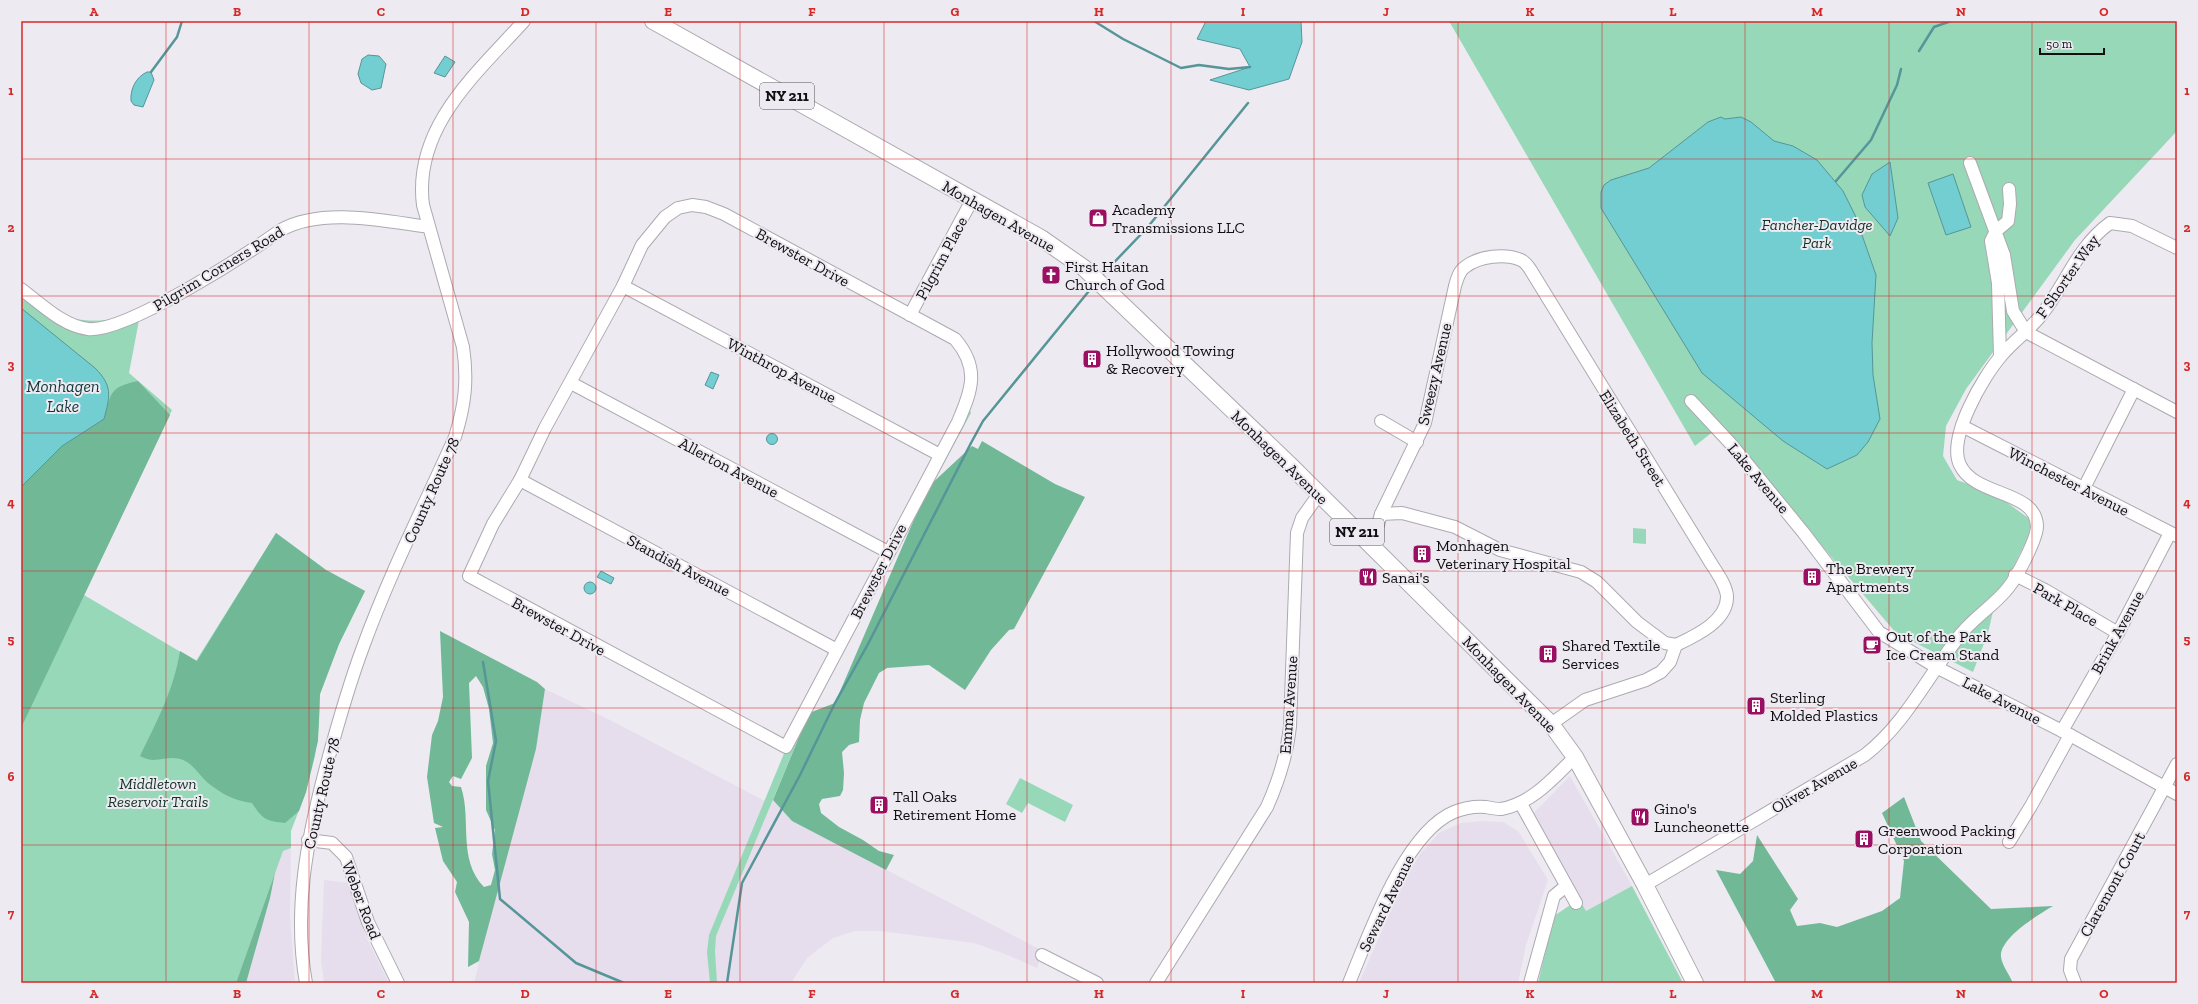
<svg xmlns="http://www.w3.org/2000/svg" width="2198" height="1004" font-family="'Zilla Slab',serif">
<rect width="100%" height="100%" fill="#eeeaf1"/>
<g fill="#e6deec">
<polygon points="545,689 612,721 767,802 773,800 792,821 1043,951 1037,968 1005,954 974,943 880,931 855,931 833,938 807,958 791,983 474,983 496,892 536,749"/>
<polygon points="1570,776 1632,886 1586,911 1532,815"/>
<polygon points="1482,821 1503,822 1518,831 1548,880 1526,945 1518,983 1359,983 1406,876 1421,853 1439,833 1461,823"/>
<polygon points="291,848 290,916 295,983 236,983 283,850"/>
<polygon points="324,880 349,883 366,937 389,983 324,983 321,959"/>
</g>
<g fill="#97d8b8">
<polygon points="1449,21 2177,21 2177,131 2075,240 1966,389 1946,426 1943,456 1957,480 1995,494 2031,520 2029,535 1994,607 1988,633 1973,672 1896,633 1720,426 1695,446"/>
<path d="M21,286C31,294 41,305 53,311C83,326 108,320 140,315L129,373L172,410L84,595L196,661L276,533L326,570L365,591L339,644L320,694L319,725L315,756L306,792L291,831V848L283,851L236,983H21Z"/>
<polygon points="969,407 971,413 809,713 716,936 715,951 717,983 710,983 707,952 709,935 802,710"/>
<polygon points="1633,528 1646,529 1646,544 1633,543"/>
<polygon points="1020,778 1073,805 1065,822 1028,803 1022,813 1006,804"/>
<polygon points="1632,886 1683,983 1538,983 1554,916 1579,899 1586,911"/>
</g>
<g fill="#71b897" fill-rule="evenodd">
<path d="M138,381L170,415L21,728V487L62,446L104,419C111,392 110,387 138,381Z"/>
<polygon points="982,441 1055,484 1085,497 1014,629 1009,630 991,650 965,690 929,665 887,668 879,673 864,703 860,720 859,742 849,745 842,752 844,773 843,790 840,796 822,799 819,804 821,813 839,827 863,840 879,851 894,855 886,870 792,821 773,800 809,713 835,703 928,487 972,446 978,449"/>
<path d="M276,533L326,570L365,591L339,644L320,694L318,741L306,792L299,811L285,823C266,821 263,820 252,803C235,801 222,794 208,783C199,775 192,762 180,759C165,755 155,765 140,756C157,721 174,689 180,651L197,661Z"/>
<path d="M440,631L537,682L545,689L536,749L479,961L468,967L469,922L455,892L457,882L443,861L435,828L443,827L434,823L427,777L432,735L438,721L443,697ZM476,676L483,687L489,709L493,743L486,766V810L495,830L492,854L495,870L491,885L484,887C457,859 472,820 461,787L452,786L449,782L453,776L461,779L472,758L469,683Z"/>
<path d="M1904,797L1921,841L1991,909L2053,906C2038,915 1999,938 2001,957C2002,965 2010,976 2013,983H1776L1716,870L1740,874L1753,861L1757,835L1798,899L1790,910L1797,926L1820,923L1837,927L1882,911L1900,898L1904,861L1882,813Z"/>
<polygon points="275,873 270,898 246,983 236,983"/>
</g>
<g fill="#73ced1" stroke="#569598">
<polygon points="1206,21 1301,21 1302,42 1289,79 1249,90 1210,80 1250,67 1240,49 1197,39"/>
<polygon points="368,55 379,56 386,64 381,88 372,90 361,83 358,74 362,59"/>
<polygon points="445,56 455,62 445,77 434,73"/>
<path d="M147,72H151L154,80L143,107L134,105L131,101C130,89 136,77 147,72Z"/>
<polygon points="1721,117 1725,119 1741,117 1751,122 1774,141 1793,146 1817,160 1843,191 1855,215 1876,275 1872,343 1873,375 1880,419 1868,442 1857,455 1827,469 1783,441 1702,373 1601,208 1601,192 1604,185 1611,180 1649,168 1708,122"/>
<polygon points="1890,162 1898,218 1890,236 1865,207 1862,195 1872,174"/>
<polygon points="1953,174 1971,227 1946,235 1928,183"/>
<path d="M21,308L95,368C113,386 110,396 104,419L62,446L21,487Z"/>
<polygon points="711,372 719,375 713,389 705,385"/>
<circle cx="772" cy="439" r="5.5"/>
<polygon points="601,571 614,578 611,584 597,577"/>
<circle cx="590" cy="588" r="6"/>
</g>
<g fill="none" stroke-linecap="round" stroke-linejoin="round">
<g stroke="#569598" stroke-width="2.5">
<polyline points="1094,21 1123,39 1181,68 1199,65 1229,69 1250,67"/>
<polyline points="1919,51 1934,27 1951,21"/>
<polyline points="151,72 177,37 182,21"/>
<polyline points="1836,181 1871,140 1897,85 1901,69"/>
<polyline points="1102,275 1147,228 1248,103"/>
<polyline points="483,662 496,741 488,781 500,899 576,963 624,983"/>
<polyline points="727,983 742,883 800,775 835,703 868,644 971,443 983,421 1093,286"/>
</g>
<defs>
<g id="minor">
<polyline points="1970,163 2004,255 2013,311 2026,332"/>
<path d="M692,205L706,207L724,214L955,339C980,368 972,390 958,422L786,747L469,576L493,524L520,480L545,428L623,286L642,245L665,217L678,208Z"/>
<polyline points="623,286 940,455"/>
<path d="M21,289C41,304 63,326 88,329C126,333 247,254 281,230C322,207 384,221 429,227"/>
<polyline points="910,315 972,200"/>
<polyline points="2026,332 2177,412"/>
<polyline points="2000,356 1998,283 1991,241 1996,231 2008,221 2010,204 2009,189"/>
<polyline points="571,383 888,552"/>
<polyline points="1691,401 1731,444 1803,532 1879,632 1936,667 2070,735 2177,794"/>
<polyline points="1381,421 1417,442"/>
<polyline points="1962,426 2177,536"/>
<polyline points="520,480 837,650"/>
<polyline points="2084,488 2134,389"/>
<polyline points="1381,514 1402,513 1455,527 1500,550 1581,572 1597,582 1637,622 1665,643 1676,645"/>
<path d="M1372,546L1381,514L1425,423L1455,286C1457,279 1459,271 1465,267C1479,256 1505,253 1521,260C1525,262 1528,266 1530,269L1709,560C1715,570 1726,584 1727,596C1728,621 1695,636 1676,645L1670,662L1661,672L1646,680L1585,700L1551,724"/>
<polyline points="2015,575 2045,590 2118,633"/>
<polyline points="2062,731 2118,633 2170,533"/>
<polyline points="1521,804 1576,903"/>
<polyline points="308,840 332,843 346,857 368,922 398,983"/>
<polyline points="2009,842 2031,806 2070,735"/>
<path d="M1645,885L1865,755C1904,725 1927,678 1957,639C1971,619 1993,607 2008,588C2017,577 2037,539 2037,526C2036,490 1975,497 1960,465C1947,438 1983,377 2001,356C2013,341 2030,330 2042,314C2066,284 2077,247 2110,223L2132,226L2177,248"/>
<polyline points="1042,955 1097,983"/>
<path d="M306,983C293,911 307,840 325,771C336,730 348,687 363,647C389,575 424,506 455,437C465,405 468,380 463,347L423,205C413,127 477,73 524,21"/>
<path d="M1156,983L1267,807C1279,780 1287,755 1290,726L1297,533L1302,518L1319,494"/>
<path d="M1349,983C1369,935 1404,833 1454,812C1464,808 1475,806 1486,807C1491,808 1497,809 1501,809C1533,803 1553,778 1575,757"/>
<polyline points="1530,983 1554,896 1566,886"/>
<polyline points="2075,983 2070,970 2071,959 2177,764"/>
</g>
<polyline id="major" points="653,21 1041,238 1084,268 1291,466 1551,724 1575,757 1645,885 1695,983"/>
</defs>
<use href="#minor" stroke="#ada9b0" stroke-width="14"/>
<use href="#major" stroke="#ada9b0" stroke-width="18"/>
<use href="#minor" stroke="#fff" stroke-width="12"/>
<use href="#major" stroke="#fff" stroke-width="16"/>
</g>
<path fill="none" stroke="#d62828" stroke-width="1" stroke-opacity="0.55" d="M166,21V983M309,21V983M453,21V983M596,21V983M740,21V983M884,21V983M1027,21V983M1171,21V983M1314,21V983M1458,21V983M1602,21V983M1745,21V983M1889,21V983M2032,21V983M21,159H2177M21,296H2177M21,433H2177M21,571H2177M21,708H2177M21,845H2177"/>
<defs>
<symbol id="shop-square" viewBox="-11 -11 22 22"><rect x="-9" y="-9" width="18" height="18" rx="4" fill="#9a0f61" stroke="#eeeaf1"/><path d="M-5-2.5h2.3a2.7 3.5 0 0 1 5.4 0H5L5.5 6h-11ZM-1.5-2.5h3a1.5 2.3 0 0 0-3 0Z" fill="#fff"/></symbol>
<symbol id="church-square" viewBox="-11 -11 22 22"><rect x="-9" y="-9" width="18" height="18" rx="4" fill="#9a0f61" stroke="#eeeaf1"/><path d="M-1.2-6h2.4v3.5h3.3v2.4h-3.3V6h-2.4V-.1h-3.3v-2.4h3.3Z" fill="#fff"/></symbol>
<symbol id="building-square" viewBox="-11 -11 22 22"><rect x="-9" y="-9" width="18" height="18" rx="4" fill="#9a0f61" stroke="#eeeaf1"/><path d="M-4-6H4V6H1V3H-1V6H-4ZM-2.5-4.3h1.7v1.8h-1.7ZM.8-4.3h1.7v1.8H.8ZM-2.5-1h1.7V.8h-1.7ZM.8-1h1.7V.8H.8Z" fill="#fff"/></symbol>
<symbol id="restaurant-square" viewBox="-11 -11 22 22"><rect x="-9" y="-9" width="18" height="18" rx="4" fill="#9a0f61" stroke="#eeeaf1"/><path d="M-5-6h1v4h1v-4h1v4h1v-4h1v5L-1.5 .5V6h-2V.5L-5-1ZM5-6V6H3V1.5H1.5Q1.5-4 5-6Z" fill="#fff"/></symbol>
<symbol id="cafe-square" viewBox="-11 -11 22 22"><rect x="-9" y="-9" width="18" height="18" rx="4" fill="#9a0f61" stroke="#eeeaf1"/><path d="M-5.5-4.5H6V0H3Q3 3.5 0 3.5H-2.5Q-5.5 3.5-5.5 0ZM3-3.2v2h1.7v-2ZM-6 4.5H4V6H-6Z" fill="#fff"/></symbol>
</defs>
<g fill-rule="evenodd">
<use href="#shop-square" x="1087" y="207" width="22" height="22"/>
<use href="#church-square" x="1040" y="264" width="22" height="22"/>
<use href="#building-square" x="1081" y="348" width="22" height="22"/>
<use href="#building-square" x="1411" y="543" width="22" height="22"/>
<use href="#restaurant-square" x="1357" y="566" width="22" height="22"/>
<use href="#building-square" x="1801" y="566" width="22" height="22"/>
<use href="#cafe-square" x="1861" y="634" width="22" height="22"/>
<use href="#building-square" x="1537" y="643" width="22" height="22"/>
<use href="#building-square" x="1745" y="695" width="22" height="22"/>
<use href="#building-square" x="868" y="794" width="22" height="22"/>
<use href="#restaurant-square" x="1629" y="806" width="22" height="22"/>
<use href="#building-square" x="1853" y="828" width="22" height="22"/>
</g>
<g text-anchor="middle" stroke-width="4" stroke-linejoin="round" paint-order="stroke">
<g fill="#eeeaf1" stroke="#535155" stroke-width="1">
<rect x="760" y="83" width="54" height="26" rx="3"/>
<rect x="1330" y="519" width="54" height="26" rx="3"/>
</g>
<g font-size="15" font-weight="bold" fill="#110f12">
<text x="787" y="101">NY 211</text>
<text x="1357" y="537">NY 211</text>
</g>
<g font-size="16" fill="#110f12" stroke="#eeeaf1" text-anchor="start">
<text x="1112" y="215">Academy<tspan x="1112" dy="18">Transmissions LLC</tspan></text>
<text x="1065" y="272">First Haitan<tspan x="1065" dy="18">Church of God</tspan></text>
<text x="1106" y="356">Hollywood Towing<tspan x="1106" dy="18">&amp; Recovery</tspan></text>
<text x="1436" y="551">Monhagen<tspan x="1436" dy="18">Veterinary Hospital</tspan></text>
<text x="1826" y="574">The Brewery<tspan x="1826" dy="18">Apartments</tspan></text>
<text x="1382" y="583">Sanai's</text>
<text x="1886" y="642">Out of the Park<tspan x="1886" dy="18">Ice Cream Stand</tspan></text>
<text x="1562" y="651">Shared Textile<tspan x="1562" dy="18">Services</tspan></text>
<text x="1770" y="703">Sterling<tspan x="1770" dy="18">Molded Plastics</tspan></text>
<text x="893" y="802">Tall Oaks<tspan x="893" dy="18">Retirement Home</tspan></text>
<text x="1654" y="814">Gino's<tspan x="1654" dy="18">Luncheonette</tspan></text>
<text x="1878" y="836">Greenwood Packing<tspan x="1878" dy="18">Corporation</tspan></text>
</g>
<g font-size="16" fill="#110f12" stroke="#eeeaf1">
<text transform="translate(999 216) rotate(30)" y="6">Monhagen Avenue</text>
<text transform="translate(803 257) rotate(29)" y="6">Brewster Drive</text>
<text transform="translate(941 258) rotate(-62)" y="6">Pilgrim Place</text>
<text transform="translate(218 268) rotate(-31)" y="6">Pilgrim Corners Road</text>
<text transform="translate(2067 276) rotate(-55)" y="6">F Shorter Way</text>
<text transform="translate(782 370) rotate(28)" y="6">Winthrop Avenue</text>
<text transform="translate(1434 374) rotate(-77)" y="6">Sweezy Avenue</text>
<text transform="translate(1633 438) rotate(58)" y="6">Elizabeth Street</text>
<text transform="translate(1280 457) rotate(44)" y="6">Monhagen Avenue</text>
<text transform="translate(729 467) rotate(28)" y="6">Allerton Avenue</text>
<text transform="translate(1759 478) rotate(50)" y="6">Lake Avenue</text>
<text transform="translate(2069 481) rotate(27)" y="6">Winchester Avenue</text>
<text transform="translate(431 490) rotate(-66)" y="6">County Route 78</text>
<text transform="translate(679 565) rotate(28)" y="6">Standish Avenue</text>
<text transform="translate(878 571) rotate(-63)" y="6">Brewster Drive</text>
<text transform="translate(2066 604) rotate(30)" y="6">Park Place</text>
<text transform="translate(559 626) rotate(29)" y="6">Brewster Drive</text>
<text transform="translate(2117 632) rotate(-61)" y="6">Brink Avenue</text>
<text transform="translate(1510 684) rotate(46)" y="6">Monhagen Avenue</text>
<text transform="translate(2002 700) rotate(27)" y="6">Lake Avenue</text>
<text transform="translate(1288 705) rotate(-86)" y="6">Emma Avenue</text>
<text transform="translate(1814 785) rotate(-30)" y="6">Oliver Avenue</text>
<text transform="translate(321 793) rotate(-77)" y="6">County Route 78</text>
<text transform="translate(2112 884) rotate(-61)" y="6">Claremont Court</text>
<text transform="translate(362 900) rotate(69)" y="6">Weber Road</text>
<text transform="translate(1386 903) rotate(-64)" y="6">Seward Avenue</text>
</g>
<g font-size="16" font-style="italic" fill="#123324" stroke="#eeeaf1">
<text x="1817" y="230">Fancher-Davidge<tspan x="1817" dy="18">Park</tspan></text>
<text x="158" y="789">Middletown<tspan x="158" dy="18">Reservoir Trails</tspan></text>
</g>
<g font-size="17" font-style="italic" fill="#0b383a" stroke="#eeeaf1">
<text x="63" y="392">Monhagen<tspan x="63" dy="20">Lake</tspan></text>
</g>
</g>
<rect width="2198" height="1004" fill="none" stroke="#eeeaf1" stroke-width="44"/>
<path d="M2040 48v6h64v-6" fill="none" stroke="#110f12" stroke-width="2"/>
<text x="2046" y="48" font-size="12" fill="#110f12" stroke="#eeeaf1" stroke-width="3" paint-order="stroke">50 m</text>
<rect x="22" y="22" width="2154" height="960" fill="none" stroke="#d62828" stroke-width="1.5"/>
<g font-size="13" text-anchor="middle" font-weight="bold" fill="#d62828">
<text x="94" y="16">A</text>
<text x="237" y="16">B</text>
<text x="381" y="16">C</text>
<text x="525" y="16">D</text>
<text x="668" y="16">E</text>
<text x="812" y="16">F</text>
<text x="955" y="16">G</text>
<text x="1099" y="16">H</text>
<text x="1243" y="16">I</text>
<text x="1386" y="16">J</text>
<text x="1530" y="16">K</text>
<text x="1673" y="16">L</text>
<text x="1817" y="16">M</text>
<text x="1961" y="16">N</text>
<text x="2104" y="16">O</text>
<text x="11" y="95">1</text>
<text x="2187" y="95">1</text>
<text x="11" y="232">2</text>
<text x="2187" y="232">2</text>
<text x="11" y="369">3</text>
<text x="2187" y="369">3</text>
<text x="11" y="507">4</text>
<text x="2187" y="507">4</text>
<text x="11" y="644">5</text>
<text x="2187" y="644">5</text>
<text x="11" y="781">6</text>
<text x="2187" y="781">6</text>
<text x="11" y="918">7</text>
<text x="2187" y="918">7</text>
<text x="94" y="998">A</text>
<text x="237" y="998">B</text>
<text x="381" y="998">C</text>
<text x="525" y="998">D</text>
<text x="668" y="998">E</text>
<text x="812" y="998">F</text>
<text x="955" y="998">G</text>
<text x="1099" y="998">H</text>
<text x="1243" y="998">I</text>
<text x="1386" y="998">J</text>
<text x="1530" y="998">K</text>
<text x="1673" y="998">L</text>
<text x="1817" y="998">M</text>
<text x="1961" y="998">N</text>
<text x="2104" y="998">O</text>
</g>
</svg>
